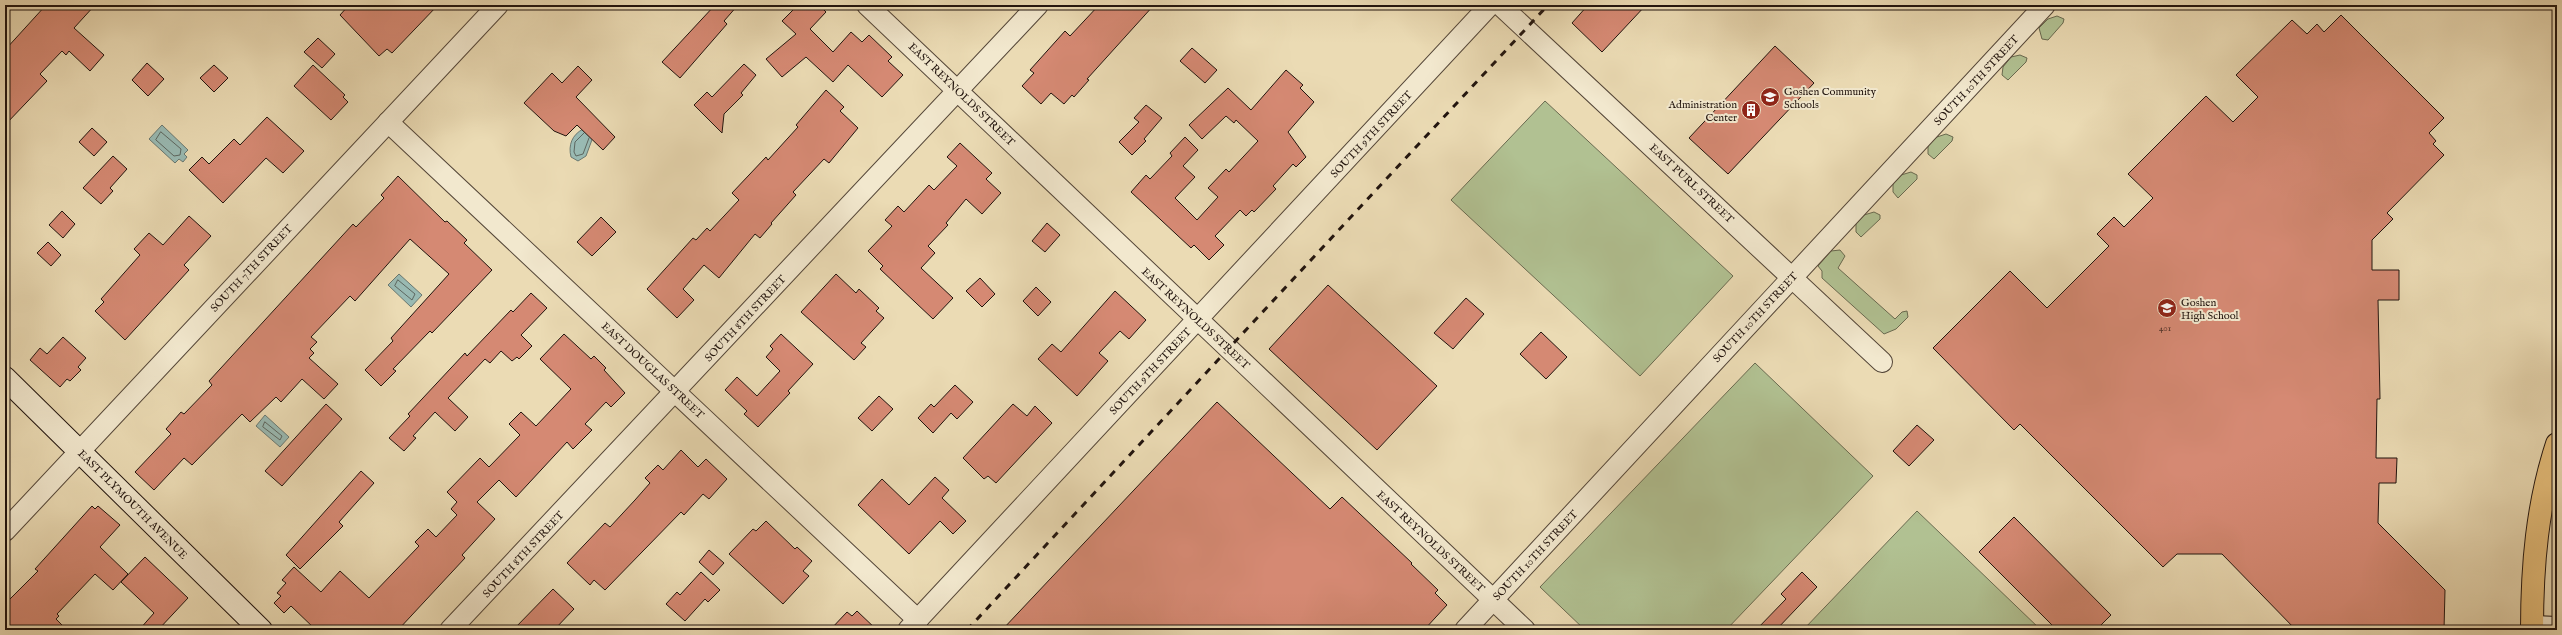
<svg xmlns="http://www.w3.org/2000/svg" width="2562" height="635" font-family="'IM FELL English',serif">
<rect width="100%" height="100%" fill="#ebdbb4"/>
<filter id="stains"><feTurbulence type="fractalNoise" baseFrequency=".005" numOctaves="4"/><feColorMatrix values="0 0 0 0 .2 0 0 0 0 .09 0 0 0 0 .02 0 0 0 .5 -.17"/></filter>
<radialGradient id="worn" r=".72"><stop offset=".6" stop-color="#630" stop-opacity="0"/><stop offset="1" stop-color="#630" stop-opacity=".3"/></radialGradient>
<g fill="#b1c192" stroke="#696a50">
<polygon points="2057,16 2064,19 2063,23 2048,40 2042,39 2039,28 2048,19"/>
<polygon points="2020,55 2027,58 2026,62 2008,80 2002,75 2003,67 2011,57"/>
<polygon points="1545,101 1733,276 1640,376 1451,200"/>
<polygon points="1946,134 1953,137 1952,141 1934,159 1928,154 1928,146 1937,137"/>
<polygon points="1911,172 1917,175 1917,179 1898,198 1893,192 1893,184 1901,175"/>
<polygon points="1874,212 1880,215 1880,219 1861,237 1856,232 1856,224 1864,215"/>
<polygon points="1840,250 1845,256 1838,268 1895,319 1902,312 1907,311 1908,317 1896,329 1884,334 1822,278 1822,271 1818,266 1831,251"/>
<polygon points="1755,363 1873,476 1726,630 1585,630 1540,587"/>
<polygon points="1917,511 2041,630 1803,630"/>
</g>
<g fill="#99bab3" stroke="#697871">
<polygon points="162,125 188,150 184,154 187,157 183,162 179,159 175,163 149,139"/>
<path d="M583,129L593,137L586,156L578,161L571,157C568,145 572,135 583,129Z"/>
<polygon points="399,274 422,295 411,307 388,285"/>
<polygon points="265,415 289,437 280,447 256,426"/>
</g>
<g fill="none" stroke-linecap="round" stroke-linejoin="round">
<g stroke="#5d6760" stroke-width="1">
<polygon points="161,132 181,149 180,155 174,156 156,140"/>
<polyline points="584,133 575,142 574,152 576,156 583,154 589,138"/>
<polygon points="398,280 415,294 412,300 395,286"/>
<polygon points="265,422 282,436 280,440 263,427"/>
</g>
</g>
<g fill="#d58973" stroke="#21140e">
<polygon points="46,5 95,5 74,28 104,55 90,71 69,51 66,55 62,51 40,74 47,81 5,125 5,50"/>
<polygon points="349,5 438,5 392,53 387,49 379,56 340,15"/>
<polygon points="715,5 738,5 724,21 727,24 680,78 662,62"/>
<polygon points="798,5 819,5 826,12 810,29 833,52 851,32 862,42 869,35 892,57 888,61 903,75 882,97 848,65 833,82 806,57 782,77 766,59 796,34 782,21"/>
<polygon points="1099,5 1154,5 1087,79 1089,80 1074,97 1072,95 1064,104 1051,93 1041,104 1022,86 1034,73 1030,70 1065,31 1070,36"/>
<polygon points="1588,5 1646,5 1602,52 1572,23"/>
<polygon points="2341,15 2444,118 2429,133 2436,141 2433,144 2444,155 2387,213 2393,219 2372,240 2372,270 2399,270 2399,300 2378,300 2380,399 2377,399 2376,458 2397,458 2396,483 2379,483 2378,523 2445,590 2444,630 2296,630 2222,554 2177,554 2163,567 2020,424 2014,430 1933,348 2010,271 2047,308 2109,246 2097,234 2114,217 2124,227 2153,198 2128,174 2206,96 2233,122 2258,97 2236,75 2292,20 2307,34 2317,24 2324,32"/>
<polygon points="318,38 335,54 322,68 304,52"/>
<polygon points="1775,46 1814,83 1728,174 1689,138"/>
<polygon points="1192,48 1217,70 1205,83 1180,61"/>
<polygon points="147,63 164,79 148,96 132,80"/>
<polygon points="744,64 756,75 741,93 743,95 724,114 722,133 694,105 707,92 712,97"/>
<polygon points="214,65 228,78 214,92 200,78"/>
<polygon points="313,65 345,95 343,97 348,102 331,120 294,86"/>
<polygon points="578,66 592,80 576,97 615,137 603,150 577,125 566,136 554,131 524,103 552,73 562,83"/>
<polygon points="1286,70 1303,85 1300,88 1314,102 1288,132 1306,157 1296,167 1293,164 1273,186 1276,189 1254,212 1252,210 1246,216 1240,210 1215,236 1224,245 1209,260 1194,245 1191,248 1131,192 1146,175 1150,179 1172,156 1170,153 1185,137 1198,150 1183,166 1195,177 1175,198 1197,220 1218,197 1208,188 1226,169 1229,172 1258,141 1236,120 1234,123 1226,116 1202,139 1189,125 1228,88 1251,110"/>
<polygon points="826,90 844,107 840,111 858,128 829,163 824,159 793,192 796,195 771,223 772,224 760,238 755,234 719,278 704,265 683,289 694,300 677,318 647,289 693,238 696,240 707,228 710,231 739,200 732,193 766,157 768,160 798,127 796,125"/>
<polygon points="1146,105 1162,118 1144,139 1146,141 1132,155 1119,142 1139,122 1134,118"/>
<polygon points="267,117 304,151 283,173 266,158 223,203 189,170 202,157 209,164 234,139 240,145"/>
<polygon points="92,128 107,142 94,156 79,142"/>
<polygon points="960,143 992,173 986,179 1001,193 982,214 966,199 946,223 948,225 928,246 935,253 921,268 953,298 933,319 880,269 883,266 868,251 892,226 885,220 898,206 904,212 929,185 934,190 957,166 947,157"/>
<polygon points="113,156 127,169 110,188 113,191 101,204 83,188"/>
<polygon points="398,176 445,222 447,221 467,240 464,243 492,270 432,333 430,331 393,369 396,371 381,386 365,370 393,341 391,338 449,274 410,239 355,301 350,296 311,337 317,342 310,349 314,353 309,358 338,384 324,399 302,379 281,402 276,397 250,422 242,414 192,465 184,458 154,490 135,472 171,434 166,429 181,412 184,414 212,385 209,381 353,224 356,227 384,198 381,195"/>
<polygon points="62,211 75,224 63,238 49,225"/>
<polygon points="189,216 211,236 184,265 189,270 125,340 95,311 104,302 101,299 140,255 134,249 149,233 163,245"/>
<polygon points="601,217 616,232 592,256 577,242"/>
<polygon points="1047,223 1060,235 1045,252 1032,241"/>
<polygon points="48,242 61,255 51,266 37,253"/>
<polygon points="836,274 856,293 859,289 879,308 876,311 884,318 861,343 866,347 854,360 801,312"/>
<polygon points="980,278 995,294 982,307 966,291"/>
<polygon points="1328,285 1437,386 1377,450 1269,349"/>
<polygon points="1036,287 1051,302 1038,316 1023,301"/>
<polygon points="1115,291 1146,320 1129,339 1120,331 1099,353 1108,361 1077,396 1038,359 1052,344 1061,352"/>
<polygon points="531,293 547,308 521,335 532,346 519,359 517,357 512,361 501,351 490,363 485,359 448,398 468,417 455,431 435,412 413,436 416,438 404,451 389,438 410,416 408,414 465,353 467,356 511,310 513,312"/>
<polygon points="1466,298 1484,314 1453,349 1434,333"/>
<polygon points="1541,332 1567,357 1546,379 1520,354"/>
<polygon points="564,334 591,359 594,356 606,368 604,370 625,393 611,407 606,402 585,424 592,430 573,449 567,442 516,497 499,480 477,502 495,519 462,555 465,558 398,630 316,630 291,606 284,613 274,603 281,596 277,593 286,583 282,580 294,567 321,592 340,571 369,598 419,546 415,542 428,529 436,537 457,515 451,509 457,502 447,492 480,458 489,467 520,435 509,424 521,412 536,426 571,389 540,359"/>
<polygon points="781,334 813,364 788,391 790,393 758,427 744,414 747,411 725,390 737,377 757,396 780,371 766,357 773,349 770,346"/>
<polygon points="63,337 86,358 78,367 81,370 70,381 67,379 60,387 30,360 40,348 47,354"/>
<polygon points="955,385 973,402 957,419 951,413 933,433 918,418 931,404 934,407"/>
<polygon points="879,396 893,409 872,431 858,418"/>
<polygon points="1217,402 1330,509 1342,497 1412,563 1411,564 1438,590 1435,593 1447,605 1424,630 1002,630"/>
<polygon points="326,404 342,419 282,486 265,471"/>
<polygon points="1013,404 1027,416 1035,406 1052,423 996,483 988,476 984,479 963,458"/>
<polygon points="1917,425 1934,440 1909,466 1893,451"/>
<polygon points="681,450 698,467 706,459 727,479 709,499 703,494 684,515 681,512 605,590 594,580 590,585 567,563 605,523 610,527 635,500 650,483 645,478 658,465 663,470"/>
<polygon points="361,471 374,483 339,522 343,526 300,569 286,555"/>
<polygon points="935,477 949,490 942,498 966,521 953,534 940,521 909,554 858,505 882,479 909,505"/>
<polygon points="92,506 95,509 98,506 120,525 100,547 128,574 113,590 95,574 57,614 59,616 56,619 67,630 5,630 5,604 38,571 35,569"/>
<polygon points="2014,517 2111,615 2096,630 2057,630 1979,552"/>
<polygon points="766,521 795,549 797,547 812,561 803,571 809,576 783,604 729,554 753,529 756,531"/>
<polygon points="709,550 724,563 713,575 699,562"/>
<polygon points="145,557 188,598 158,630 139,630 154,613 121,582"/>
<polygon points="701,572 720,590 708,602 705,599 685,621 666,604 677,592 680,595"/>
<polygon points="1802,572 1817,587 1776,630 1756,630 1786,599 1781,594"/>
<polygon points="553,589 574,609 554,630 513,630"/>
<polygon points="857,611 877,630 830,630 847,612 852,616"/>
</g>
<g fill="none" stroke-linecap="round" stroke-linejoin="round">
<defs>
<g id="street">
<polyline points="867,5 1525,630"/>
<polyline points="1500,5 1882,362"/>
<polyline points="388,122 918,620"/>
<polyline points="5,531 498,5"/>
<polyline points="450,630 1038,5"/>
<polyline points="908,630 1490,5"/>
<polyline points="1465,630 2045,5"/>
</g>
<g id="secondary">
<polyline points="5,378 261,630"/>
<polyline points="2532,627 2557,628"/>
</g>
<path id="highway" d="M2532,630C2532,566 2537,505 2557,444"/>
</defs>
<use href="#street" stroke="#544638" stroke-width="22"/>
<use href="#secondary" stroke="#21140e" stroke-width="24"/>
<use href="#highway" stroke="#21140e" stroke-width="24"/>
<use href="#street" stroke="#f2e8ce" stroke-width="20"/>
<use href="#secondary" stroke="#f2e8ce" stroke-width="22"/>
<use href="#highway" stroke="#e6be7a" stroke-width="22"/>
<polyline stroke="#21140e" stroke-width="3" stroke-dasharray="7 7" stroke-linecap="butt" points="967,630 1548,5"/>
</g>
<defs>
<symbol id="school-disc" viewBox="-11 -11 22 22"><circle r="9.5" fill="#8f2418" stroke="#f2e8ce"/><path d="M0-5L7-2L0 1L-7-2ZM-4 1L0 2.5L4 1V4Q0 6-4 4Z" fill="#fff"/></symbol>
<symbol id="building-disc" viewBox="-11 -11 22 22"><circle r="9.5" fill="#8f2418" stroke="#f2e8ce"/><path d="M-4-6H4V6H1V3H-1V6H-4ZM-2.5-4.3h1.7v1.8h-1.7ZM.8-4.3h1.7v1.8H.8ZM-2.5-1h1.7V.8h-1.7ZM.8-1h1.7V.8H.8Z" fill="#fff"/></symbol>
</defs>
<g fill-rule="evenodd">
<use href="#school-disc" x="1759" y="86" width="22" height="22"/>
<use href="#building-disc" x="1740" y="99" width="22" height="22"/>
<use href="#school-disc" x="2156" y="297" width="22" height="22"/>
</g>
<g text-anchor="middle" stroke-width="4" stroke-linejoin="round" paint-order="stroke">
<g font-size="9" fill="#4e3127">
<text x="2165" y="331">401</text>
</g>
<g font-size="11" fill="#21140e" stroke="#f2e8ce">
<text transform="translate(1976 80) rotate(-47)" y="4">SOUTH 10TH STREET</text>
<text transform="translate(962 94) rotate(44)" y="4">EAST REYNOLDS STREET</text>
<text transform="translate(1371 134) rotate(-47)" y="4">SOUTH 9TH STREET</text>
<text transform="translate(1692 183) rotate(43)" y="4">EAST PURL STREET</text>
<text transform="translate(251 268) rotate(-47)" y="4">SOUTH 7TH STREET</text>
<text transform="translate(1755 317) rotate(-47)" y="4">SOUTH 10TH STREET</text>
<text transform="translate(745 318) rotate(-47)" y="4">SOUTH 8TH STREET</text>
<text transform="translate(1196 318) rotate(43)" y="4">EAST REYNOLDS STREET</text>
<text transform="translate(653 370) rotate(43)" y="4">EAST DOUGLAS STREET</text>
<text transform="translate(1150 371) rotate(-47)" y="4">SOUTH 9TH STREET</text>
<text transform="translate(133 504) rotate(45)" y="4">EAST PLYMOUTH AVENUE</text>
<text transform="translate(1431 541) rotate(43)" y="4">EAST REYNOLDS STREET</text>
<text transform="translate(523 554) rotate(-47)" y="4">SOUTH 8TH STREET</text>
<text transform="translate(1535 555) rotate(-47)" y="4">SOUTH 10TH STREET</text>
</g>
<g font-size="11" fill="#21140e" stroke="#f2e8ce" text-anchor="start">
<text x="1784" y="95">Goshen Community<tspan x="1784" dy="13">Schools</tspan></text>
<text x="1737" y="108" text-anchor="end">Administration<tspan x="1737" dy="13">Center</tspan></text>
<text x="2181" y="306">Goshen<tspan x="2181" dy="13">High School</tspan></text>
</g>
</g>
<rect width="2562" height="635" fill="none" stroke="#ebdbb4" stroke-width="20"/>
<rect x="6" y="6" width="2550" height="623" fill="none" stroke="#21140e" stroke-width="2"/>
<rect x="10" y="10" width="2542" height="615" fill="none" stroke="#21140e"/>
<rect width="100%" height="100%" filter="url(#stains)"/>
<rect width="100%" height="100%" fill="url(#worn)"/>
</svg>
